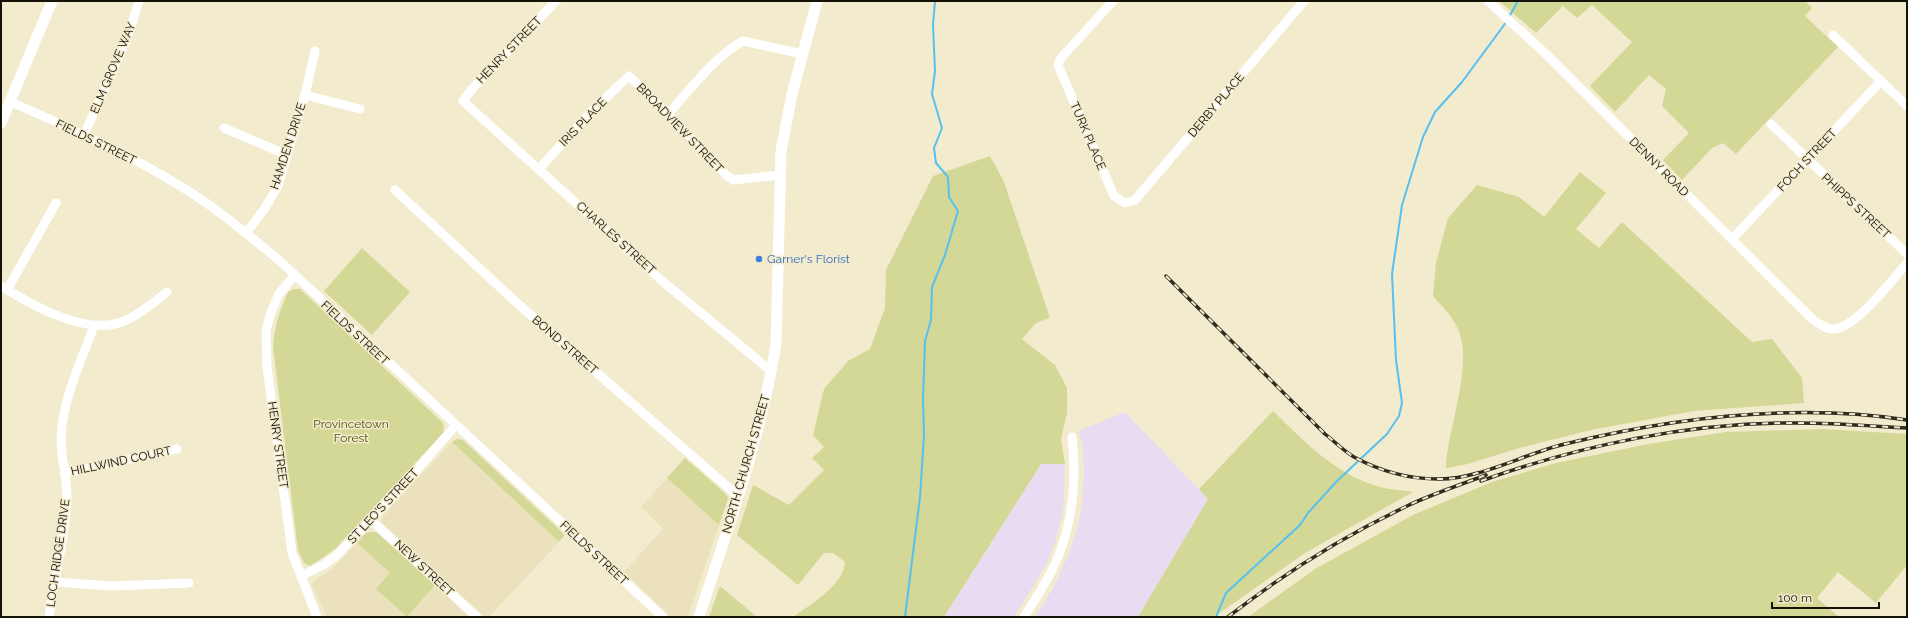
<svg xmlns="http://www.w3.org/2000/svg" width="1908" height="618" font-family="Raleway,sans-serif">
<rect width="100%" height="100%" fill="#f2ebce"/>
<g fill="#ebe2bd">
<polygon points="452,442 559,542 489,617 485,617 384,525 382,520 383,516"/>
<polygon points="667,478 719,525 688,617 671,617 624,572 663,529 641,507"/>
<polygon points="357,543 390,573 376,589 406,617 327,617 312,585 314,581 333,568"/>
<polygon points="435,585 469,617 407,617"/>
</g>
<g fill="#e7dcf1">
<polygon points="1125,412 1208,499 1138,617 1035,617 1053,588 1069,554 1077,529 1082,507 1084,473 1083,447 1078,431"/>
<polygon points="1041,464 1065,464 1063,513 1055,542 1046,565 1014,617 944,617"/>
</g>
<g fill="#d4d896">
<polygon points="1499,1 1805,1 1812,8 1805,16 1838,47 1736,154 1723,143 1712,148 1682,180 1663,160 1689,133 1662,106 1666,89 1649,75 1615,112 1590,86 1632,42 1592,5 1577,18 1563,6 1536,33"/>
<path d="M990,156L1004,182L1050,318L1036,323L1022,339L1055,365L1067,388V413L1061,439L1065,464H1041L944,617H793C810,605 845,584 845,562L833,553H824L798,585L737,535L753,485L789,505L824,470L812,458L824,447L813,435L824,389L848,361L870,349L885,308L886,270L933,176Z"/>
<path d="M1580,172L1606,193L1576,229L1599,248L1622,222L1752,342L1772,339L1802,378L1804,403L1694,411L1591,430L1519,448L1468,464L1446,468C1447,429 1476,360 1456,325C1451,315 1441,305 1433,296L1436,263L1448,218L1477,185L1519,197L1544,217Z"/>
<polygon points="362,248 410,292 372,335 324,291"/>
<path d="M294,289H300L443,423L444,432L335,549L310,566L304,563L298,550L273,347C274,326 280,311 288,292Z"/>
<path d="M1273,411C1305,442 1336,475 1380,487C1390,490 1403,490 1413,492L1305,553L1214,617H1138L1208,499L1199,489Z"/>
<polygon points="1822,429 1907,434 1907,565 1876,603 1838,572 1817,598 1839,617 1248,617 1315,569 1413,515 1492,482 1556,463 1648,444 1726,432"/>
<polygon points="457,439 463,440 565,535 559,542 452,442"/>
<polygon points="685,458 727,495 728,499 719,525 667,478"/>
<polygon points="372,532 376,532 435,585 407,617 376,589 390,573 357,543 366,533"/>
<polygon points="720,586 757,617 709,617"/>
</g>
<g fill="none" stroke-linecap="round" stroke-linejoin="round">
<g stroke="#56c1f0" stroke-width="2">
<polyline points="1509,17 1518,1"/>
<polyline points="905,617 920,497 924,435 923,399 925,341 931,320 932,287 945,255 958,211 949,197 948,177 936,163 934,148 942,128 932,94 935,71 933,25 935,1"/>
<polyline points="1216,617 1226,593 1300,525 1308,513 1336,482 1387,434 1399,416 1402,403 1396,360 1392,274 1402,205 1423,137 1435,112 1462,82 1507,21"/>
</g>
<g stroke="#fff" stroke-width="9">
<polyline points="556,1 472,89 463,101 661,280 771,371"/>
<polyline points="1113,1 1061,58 1058,65 1114,196 1125,203 1135,200 1304,1"/>
<path d="M1488,1L1547,55L1812,319C1818,323 1824,328 1832,329C1855,330 1892,280 1907,263"/>
<polyline points="1833,35 1907,106"/>
<polyline points="305,95 360,109"/>
<path d="M11,102C77,131 145,161 205,202C231,220 256,241 281,262L663,617"/>
<path d="M668,114C691,89 713,58 743,41L803,54"/>
<polyline points="1771,124 1907,254"/>
<polyline points="224,128 287,155"/>
<polyline points="84,135 127,39 139,1"/>
<polyline points="539,169 590,113 629,76 668,114 726,175 733,180 780,175"/>
<polyline points="395,190 517,303 738,496"/>
<polyline points="246,233 265,208 278,186 305,95 315,51"/>
<polyline points="1732,239 1881,81"/>
<polyline points="294,276 279,294 270,315 266,331 267,367 292,553 317,617"/>
<path d="M1,286C32,305 87,337 124,321C139,315 153,303 167,292"/>
<polyline points="7,290 56,203"/>
<polyline points="65,473 177,449"/>
<polyline points="371,520 477,617"/>
<polyline points="301,576 325,564 336,556 402,487 456,425"/>
<polyline points="54,582 112,586 189,583"/>
<path d="M49,617C54,577 66,537 67,497C67,477 61,459 61,439C62,401 81,361 94,326"/>
<path d="M1024,617C1038,595 1054,571 1062,546C1074,511 1076,473 1072,437"/>
</g>
<g stroke="#fff" stroke-width="11">
<polyline points="1,123 52,1"/>
<path d="M699,617C728,527 761,438 776,344L781,151L792,94L817,1"/>
</g>
<defs>
<g id="rail">
<path d="M1166,276L1325,434C1335,442 1344,451 1354,457C1380,471 1408,479 1438,479C1478,480 1526,453 1565,444C1676,417 1794,403 1907,420"/>
<path d="M1481,481C1581,445 1692,422 1798,423C1834,423 1871,426 1907,428"/>
<path d="M1228,617C1283,574 1344,536 1407,506C1432,494 1460,485 1486,475"/>
</g>
</defs>
<use href="#rail" stroke="#302c20" stroke-width="3.5"/>
<use href="#rail" stroke="#f2ebce" stroke-width="2" stroke-dasharray="6" stroke-linecap="butt"/>
</g>
<circle fill="#3f7fe0" stroke="#f2ebce" stroke-width="1.5" cx="759" cy="259" r="4"/>
<g text-anchor="middle" stroke-width="3" stroke-linejoin="round" paint-order="stroke">
<g font-size="12" fill="#151208" stroke="#f2ebce">
<text transform="translate(509 50) rotate(-46)" y="4">HENRY STREET</text>
<text transform="translate(113 68) rotate(-67)" y="4">ELM GROVE WAY</text>
<text transform="translate(1216 105) rotate(-50)" y="4">DERBY PLACE</text>
<text transform="translate(583 122) rotate(-46)" y="4">IRIS PLACE</text>
<text transform="translate(680 128) rotate(46)" y="4">BROADVIEW STREET</text>
<text transform="translate(1088 136) rotate(67)" y="4">TURK PLACE</text>
<text transform="translate(96 142) rotate(26)" y="4">FIELDS STREET</text>
<text transform="translate(288 146) rotate(-72)" y="4">HAMDEN DRIVE</text>
<text transform="translate(1807 160) rotate(-47)" y="4">FOCH STREET</text>
<text transform="translate(1659 167) rotate(45)" y="4">DENNY ROAD</text>
<text transform="translate(1856 206) rotate(43)" y="4">PHIPPS STREET</text>
<text transform="translate(616 238) rotate(42)" y="4">CHARLES STREET</text>
<text transform="translate(355 333) rotate(43)" y="4">FIELDS STREET</text>
<text transform="translate(565 345) rotate(41)" y="4">BOND STREET</text>
<text transform="translate(278 445) rotate(82)" y="4">HENRY STREET</text>
<text transform="translate(121 461) rotate(-12)" y="4">HILLWIND COURT</text>
<text transform="translate(746 464) rotate(-74)" y="4">NORTH CHURCH STREET</text>
<text transform="translate(383 506) rotate(-47)" y="4">ST LEO'S STREET</text>
<text transform="translate(58 553) rotate(-82)" y="4">LOCH RIDGE DRIVE</text>
<text transform="translate(594 553) rotate(43)" y="4">FIELDS STREET</text>
<text transform="translate(424 568) rotate(43)" y="4">NEW STREET</text>
</g>
<g font-size="12" fill="#366cbe" stroke="#f2ebce" text-anchor="start">
<text x="767" y="263">Garner's Florist</text>
</g>
<g font-size="12" fill="#525309" stroke="#f2ebce">
<text x="351" y="428">Provincetown<tspan x="351" dy="14">Forest</tspan></text>
</g>
</g>
<rect width="1908" height="618" fill="none" stroke="#151208" stroke-width="4"/>
<path d="M1772 602v6h107v-6" fill="none" stroke="#151208" stroke-width="2"/>
<text x="1778" y="602" font-size="12" fill="#151208" stroke="#f2ebce" stroke-width="3" paint-order="stroke">100 m</text>
</svg>
